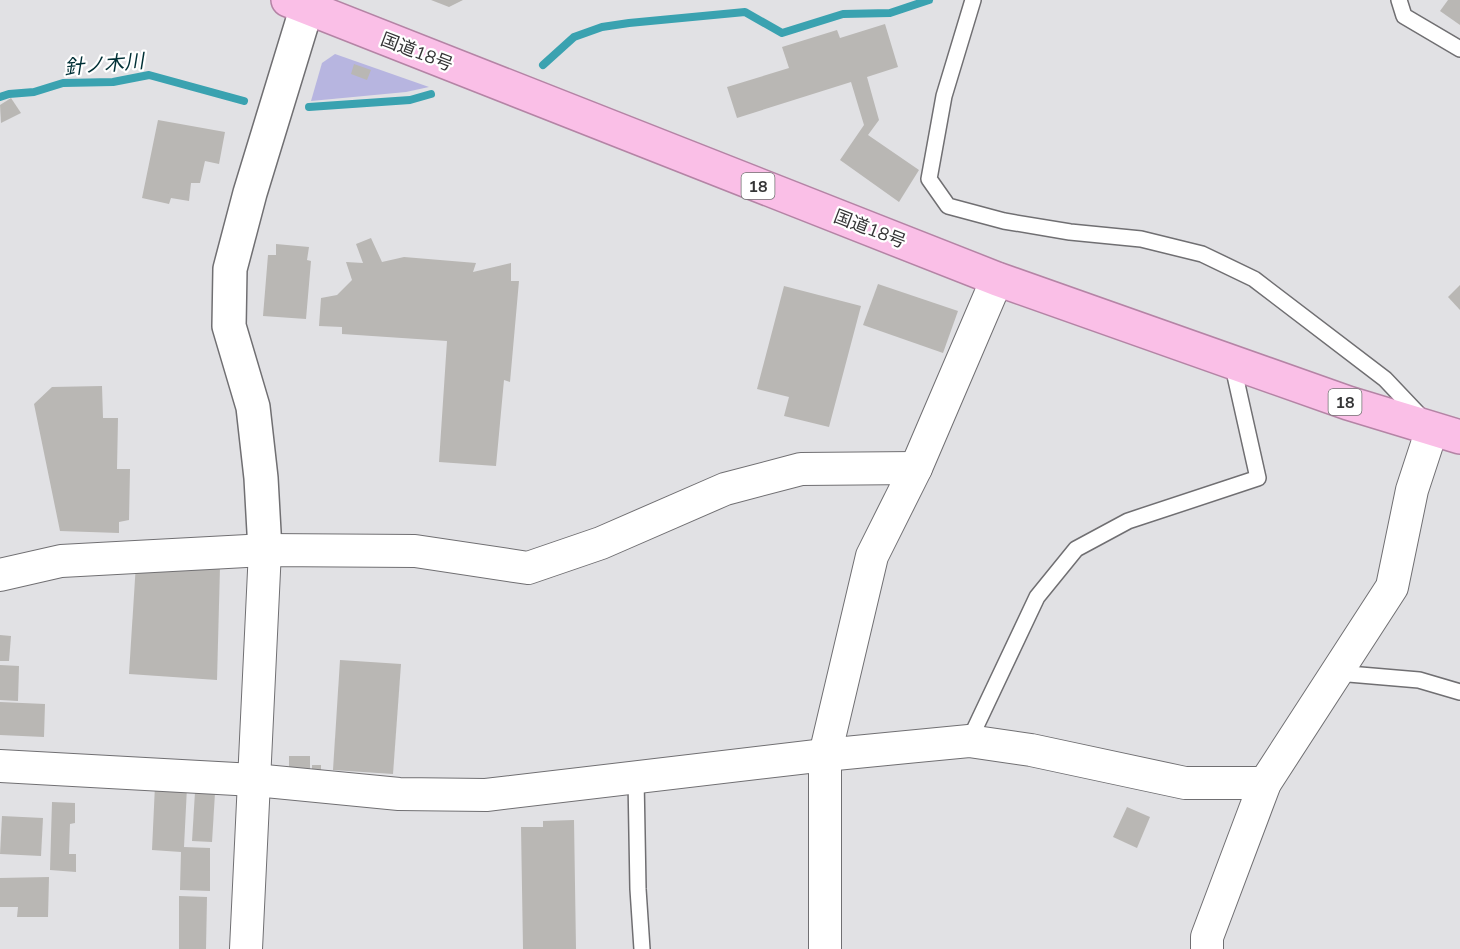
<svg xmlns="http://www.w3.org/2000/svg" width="1460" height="949" font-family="'Nunito Sans','Noto Sans JP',sans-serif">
<rect width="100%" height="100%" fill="#e1e1e4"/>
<polygon fill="#b7b5e0" points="335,54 429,87 406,92 311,101 322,63"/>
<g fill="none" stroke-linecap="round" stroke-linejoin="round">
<g stroke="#3aa2b0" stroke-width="8">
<polyline points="543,65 574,37 602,27 629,23 745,12 782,33 843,14 890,13 929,0"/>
<polyline points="0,97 9,94 34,92 63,83 113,82 149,75 244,101"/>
<polyline points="309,107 410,100 431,94"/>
</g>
</g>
<g fill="#b9b7b4">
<polygon points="431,0 463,0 449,7"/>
<polygon points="1448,0 1460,0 1460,25 1440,11"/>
<polygon points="885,24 898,67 867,77 879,120 868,135 919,170 899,202 840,160 864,125 851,82 737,118 727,87 789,68 782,47 837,30 840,38"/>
<polygon points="354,64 371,70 367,80 351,74"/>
<polygon points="11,98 21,113 1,123 0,105"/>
<polygon points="158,120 225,132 219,164 205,161 200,183 191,183 189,201 171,198 169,204 142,198"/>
<polygon points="371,238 382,262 404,257 476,263 473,272 511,263 511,281 519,281 510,382 504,380 496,466 439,462 447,341 342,334 342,327 319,326 321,298 337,295 352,280 346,262 363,263 356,244"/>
<polygon points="276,244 309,247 307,260 311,261 306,319 263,316 268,255 276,255"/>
<polygon points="878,284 958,311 943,353 863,325"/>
<polygon points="1460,285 1460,310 1448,297"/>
<polygon points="784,286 861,306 829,427 784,416 789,397 757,389"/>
<polygon points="102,386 103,418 118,418 117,469 130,469 129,520 119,522 119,533 60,531 34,404 52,387"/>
<polygon points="136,563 220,567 217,680 129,674"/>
<polygon points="0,635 11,636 9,661 0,661"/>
<polygon points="340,660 401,664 393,774 333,770"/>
<polygon points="0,665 19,666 18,701 0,700"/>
<polygon points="0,702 45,704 44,737 0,735"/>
<rect x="289" y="756" width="21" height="20"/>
<rect x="312" y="765" width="9" height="10"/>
<polygon points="155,785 187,787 184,847 210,848 210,891 180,890 181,852 152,850"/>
<polygon points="195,792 215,793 212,842 192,841"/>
<polygon points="52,802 75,803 75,823 70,824 69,854 76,854 76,872 50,870"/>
<polygon points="1127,807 1150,817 1137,848 1113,837"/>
<polygon points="2,816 43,818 41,856 0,854"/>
<polygon points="574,820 576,949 523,949 521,827 543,827 543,821"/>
<polygon points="49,877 48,917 17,917 18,907 0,907 0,878"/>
<polygon points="179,896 207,897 206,949 179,949"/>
</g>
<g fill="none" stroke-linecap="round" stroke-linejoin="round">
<defs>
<g id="service">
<polyline points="973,0 944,96 929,179 948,206 1004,221 1070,232 1141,239 1202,254 1254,279 1385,379 1422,418"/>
<polyline points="1399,0 1404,16 1460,49"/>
<polyline points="1337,673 1419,680 1460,692"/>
<polyline points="969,741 1037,597 1076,549 1128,521 1258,478 1232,362"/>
<polyline points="636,778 638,889 642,949"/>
</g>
<g id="minor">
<polyline points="0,575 61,561 265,550 415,551 528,568 601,543 725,489 801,469 916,468"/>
<polyline points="0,766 254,780 399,794 486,795 825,755 969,741 1031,750 1185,783 1265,783"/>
<polyline points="246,949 265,550"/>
<polyline points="825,949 825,755 872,556 916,468 997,279"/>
<polyline points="1207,949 1207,937 1265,783 1392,587 1412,490 1432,429"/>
</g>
<polyline id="tertiary" points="265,550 261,478 253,407 229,326 230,269 250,193 309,0"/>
<polyline id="trunk" points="288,0 997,279 1348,403 1460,437"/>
</defs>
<use href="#service" stroke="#706f72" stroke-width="18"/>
<use href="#minor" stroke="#706f72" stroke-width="34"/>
<use href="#tertiary" stroke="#706f72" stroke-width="36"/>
<use href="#trunk" stroke="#b484a5" stroke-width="36"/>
<use href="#service" stroke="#fff" stroke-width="15"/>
<use href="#minor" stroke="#fff" stroke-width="32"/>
<use href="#tertiary" stroke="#fff" stroke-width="33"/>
<use href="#trunk" stroke="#fabfe7" stroke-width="33"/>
</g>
<g text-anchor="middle" stroke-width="4.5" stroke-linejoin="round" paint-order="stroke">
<g fill="#fff" stroke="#727272" stroke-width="1.5">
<rect x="741.5" y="173" width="33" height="26" rx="4.5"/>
<rect x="1328.5" y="389" width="33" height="26" rx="4.5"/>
</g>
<g font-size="16" font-weight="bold" fill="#353536">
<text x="758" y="192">18</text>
<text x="1345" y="408">18</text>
</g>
<g font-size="18" fill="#353536" stroke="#fff">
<text transform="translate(417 52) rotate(21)" y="6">国道18号</text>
<text transform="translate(870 229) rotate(21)" y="6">国道18号</text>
</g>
<g font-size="20" font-style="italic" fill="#003036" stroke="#fff">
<text transform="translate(104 64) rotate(-5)" y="7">針ノ木川</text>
</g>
</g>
</svg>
